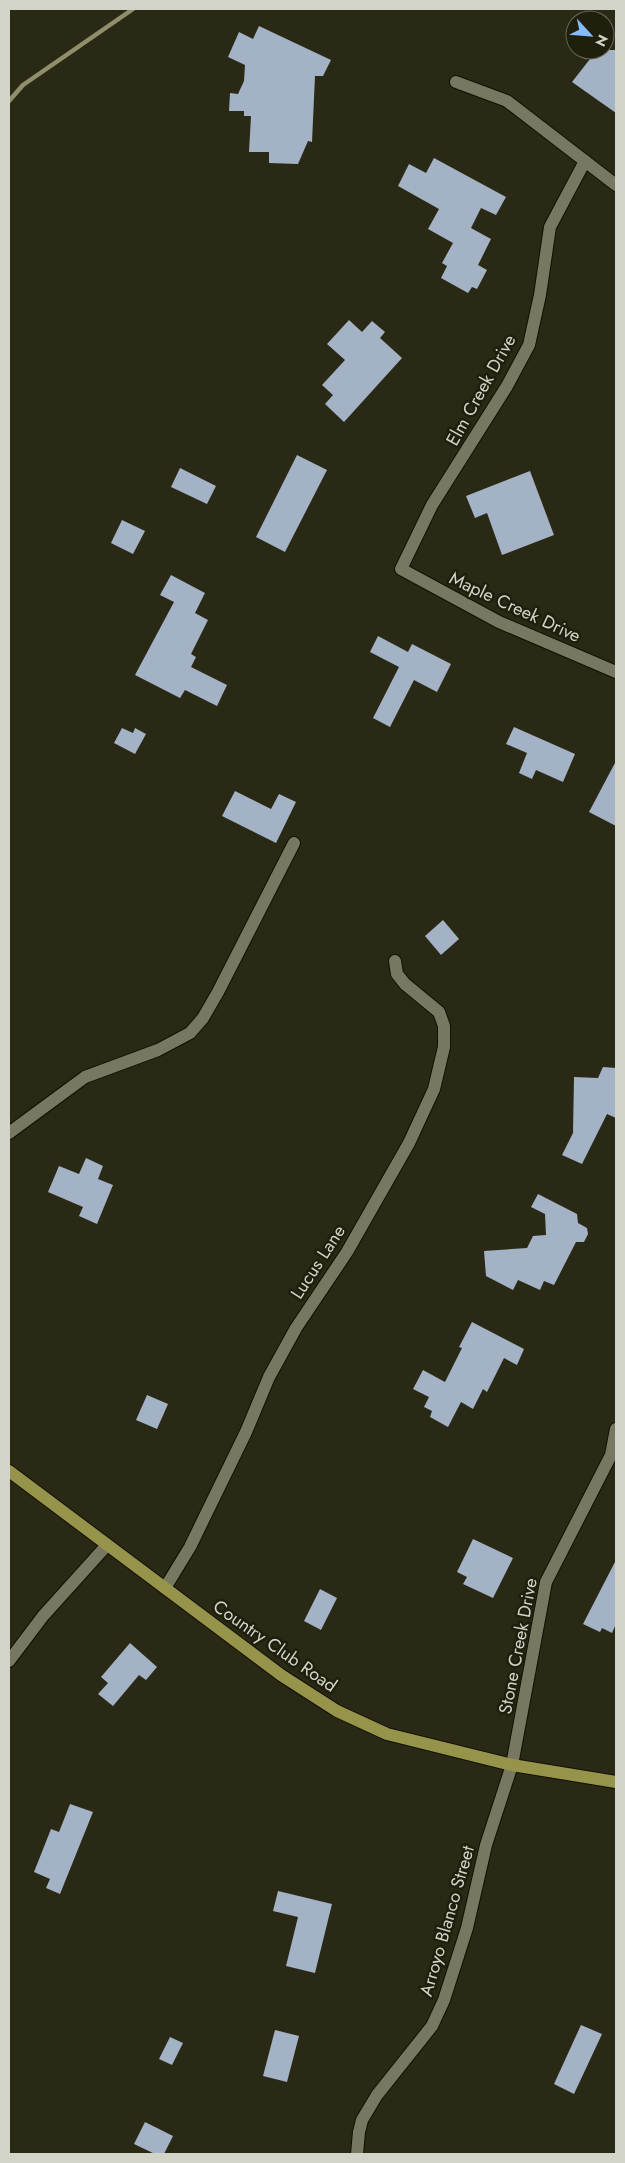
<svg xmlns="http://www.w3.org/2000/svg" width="625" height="2163" font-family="Jost,sans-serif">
<rect width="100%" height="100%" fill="#292916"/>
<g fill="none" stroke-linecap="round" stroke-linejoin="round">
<polyline stroke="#908f6c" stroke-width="4.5" points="9,101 23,85 133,9"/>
</g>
<g fill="#a3b3c5">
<polygon points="259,26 331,60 323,76 315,76 312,142 308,141 298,164 269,163 269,152 249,152 251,116 244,116 244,111 229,111 230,93 238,94 244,81 245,65 228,57 239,32 253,39"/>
<polygon points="597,50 616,50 616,113 572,82"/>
<polygon points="434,158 506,197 496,215 481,208 471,228 491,239 478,265 487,270 477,289 472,287 468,293 441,278 447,266 442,263 453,243 428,229 439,209 398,186 409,164 426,173"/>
<polygon points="349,320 362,332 372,321 385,332 380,338 402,358 344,422 325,404 333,395 322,385 345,360 327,344"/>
<polygon points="297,455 327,470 285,552 256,537"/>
<polygon points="180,468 216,486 207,504 171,487"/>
<polygon points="530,471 554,535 502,555 487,513 475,518 466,496"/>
<polygon points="122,520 145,531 133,554 111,543"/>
<polygon points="171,575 205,593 195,613 208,620 191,654 196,657 191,667 227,685 217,706 185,690 180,698 135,675 174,602 160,595"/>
<polygon points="378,636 408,652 412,644 451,664 437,692 414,680 390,727 373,718 399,667 370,652"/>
<polygon points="514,727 575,754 563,782 536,770 532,779 519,773 527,753 506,744"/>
<polygon points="122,728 133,733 135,728 146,734 135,754 114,743"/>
<polygon points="616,761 616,826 589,812"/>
<polygon points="235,791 271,809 279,794 296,802 276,843 222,816"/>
<polygon points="443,920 459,939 441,955 425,936"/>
<polygon points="603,1067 616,1068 616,1118 607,1114 582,1164 562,1155 573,1133 574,1077 598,1078"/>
<polygon points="86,1158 103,1166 98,1179 113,1185 97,1224 79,1216 83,1207 48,1192 59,1166 79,1174"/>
<polygon points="538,1194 577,1214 578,1223 587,1228 588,1234 584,1242 576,1242 554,1285 544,1281 540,1290 518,1280 513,1290 486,1276 484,1251 527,1248 533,1236 546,1235 545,1214 531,1207"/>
<polygon points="472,1322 524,1349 517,1365 504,1358 487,1392 483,1389 473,1409 461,1402 448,1427 430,1417 432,1411 424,1407 429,1397 413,1389 423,1370 445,1382 462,1348 459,1347"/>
<polygon points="147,1395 168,1404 157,1429 136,1420"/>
<polygon points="473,1539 513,1558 493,1598 463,1584 467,1577 457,1572"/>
<polygon points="616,1560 616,1624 612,1633 602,1628 600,1632 583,1624"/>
<polygon points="320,1589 337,1598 321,1630 304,1621"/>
<polygon points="130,1643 157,1667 146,1680 139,1675 113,1706 98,1694 108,1683 101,1677"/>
<polygon points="70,1804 93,1812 60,1894 46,1888 50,1879 34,1872 51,1829 59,1832"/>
<polygon points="278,1891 332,1904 315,1973 286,1966 298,1917 273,1911"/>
<polygon points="581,2025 602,2034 574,2094 554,2084"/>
<polygon points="275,2030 299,2036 287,2082 263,2076"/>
<polygon points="170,2037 183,2043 172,2065 159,2059"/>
<polygon points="145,2122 173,2136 164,2154 155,2154 134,2144"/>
</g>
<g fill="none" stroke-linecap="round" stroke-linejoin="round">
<defs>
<g id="minor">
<polyline points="456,82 507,101 616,185"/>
<polyline points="585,161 550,227 540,295 529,345 507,386 432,505 401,569 499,622 616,672"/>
<polyline points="9,1133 85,1077 158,1050 190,1033 203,1018 218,992 294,843"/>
<polyline points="165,1588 190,1547 246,1432 269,1377 296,1328 347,1252 409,1143 434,1089 444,1047 444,1026 439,1012 405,984 397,974 395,961"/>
<polyline points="9,1661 43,1616 107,1545"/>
<polyline points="357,2154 359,2132 362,2120 377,2095 432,2026 444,2000 467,1928 486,1845 512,1765 546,1582 611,1455 616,1429"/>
</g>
<polyline id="major" points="9,1471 281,1675 337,1711 387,1734 512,1765 616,1782"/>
</defs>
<use href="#minor" stroke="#121102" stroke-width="14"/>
<use href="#major" stroke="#121102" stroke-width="14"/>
<use href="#minor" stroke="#777762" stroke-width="12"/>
<use href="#major" stroke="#96934a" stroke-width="12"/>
</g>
<g text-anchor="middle" stroke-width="5" stroke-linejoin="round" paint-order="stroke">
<g font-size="18" fill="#d3d4c8" stroke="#201f0d">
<text transform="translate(481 390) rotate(-61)" y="6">Elm Creek Drive</text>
<text transform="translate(515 607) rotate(25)" y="6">Maple Creek Drive</text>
<text transform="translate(318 1262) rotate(-57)" y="6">Lucus Lane</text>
<text transform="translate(275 1646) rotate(35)" y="6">Country Club Road</text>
<text transform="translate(518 1646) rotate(-79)" y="6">Stone Creek Drive</text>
<text transform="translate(447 1921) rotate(-74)" y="6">Arroyo Blanco Street</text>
</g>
</g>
<rect width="625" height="2163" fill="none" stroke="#d3d4c8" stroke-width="20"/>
<g transform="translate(590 35) rotate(116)"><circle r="24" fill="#201f0d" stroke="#686758"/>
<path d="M0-4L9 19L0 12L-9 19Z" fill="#85bbfb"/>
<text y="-8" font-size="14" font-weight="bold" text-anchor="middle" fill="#d3d4c8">N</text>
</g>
</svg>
